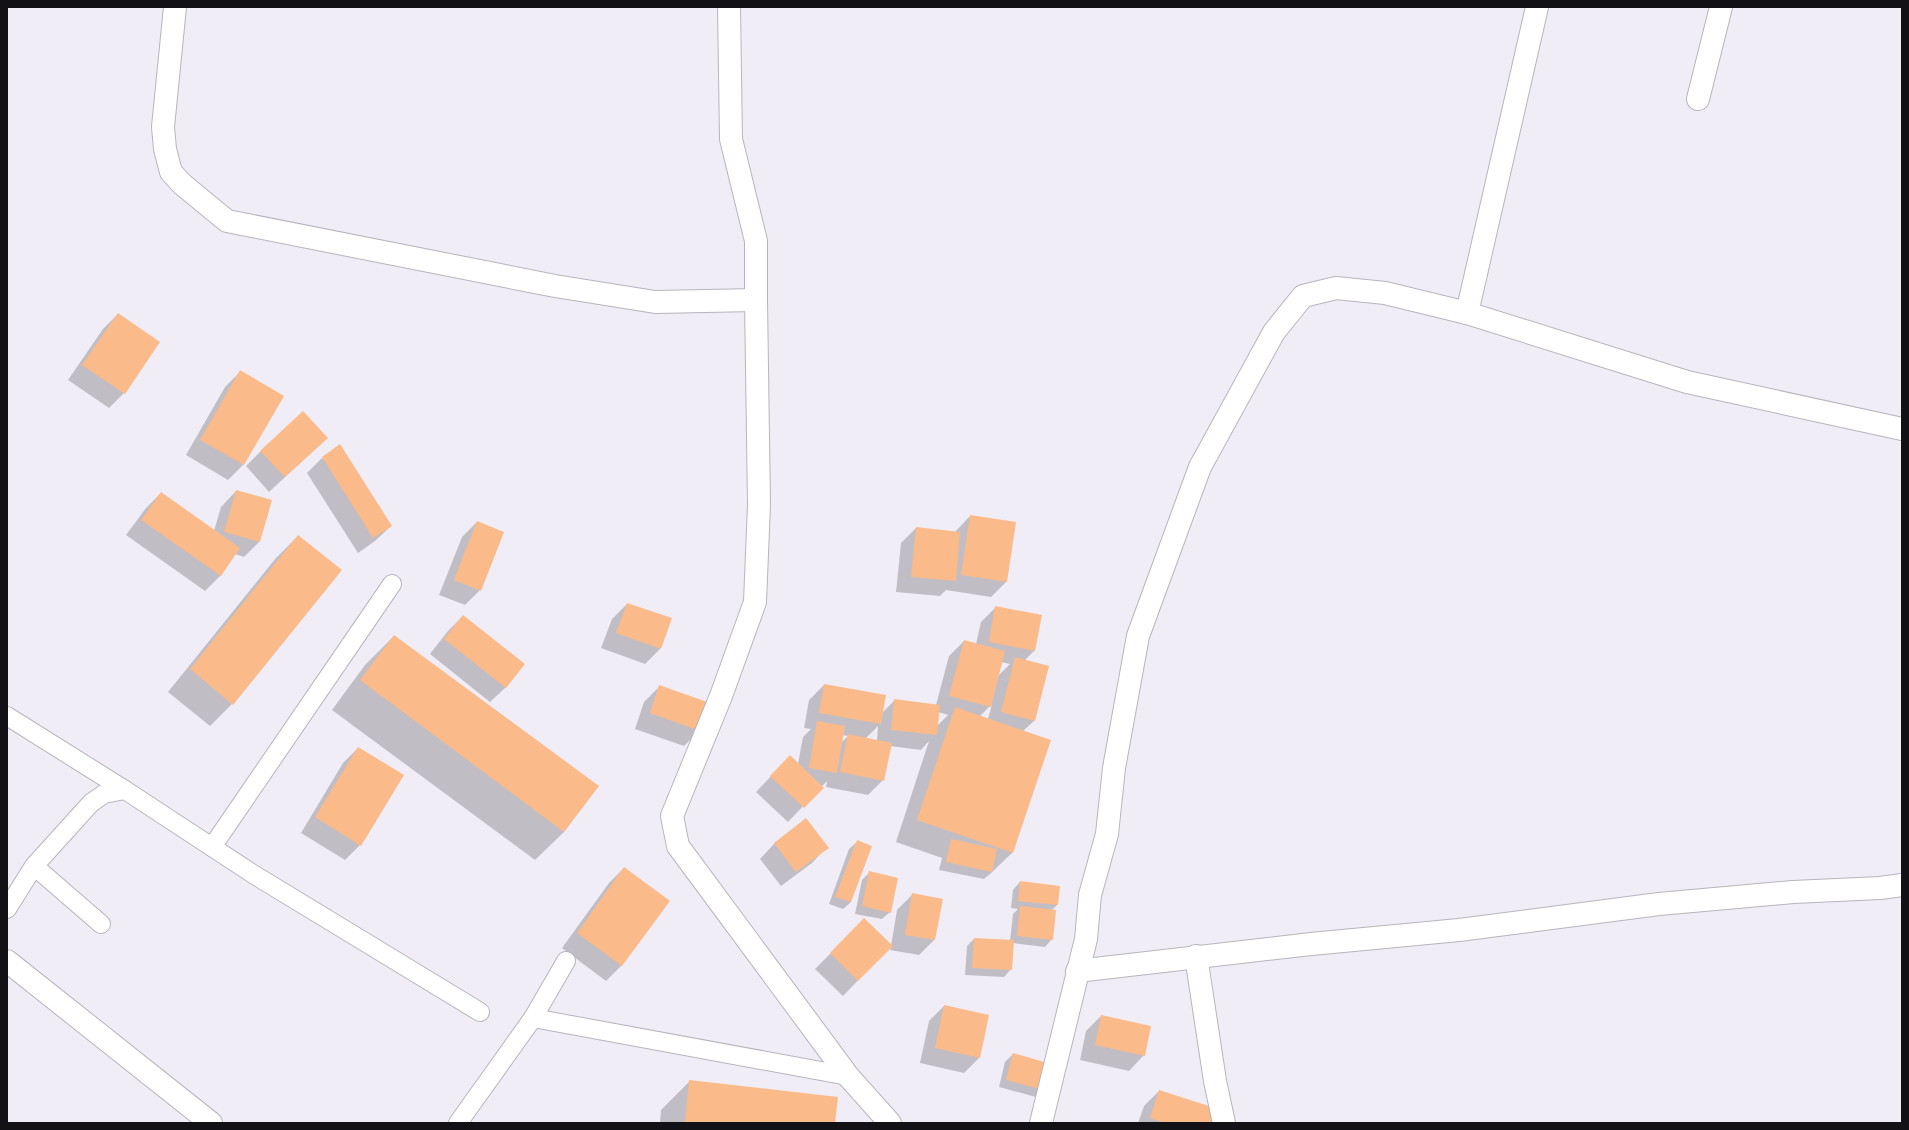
<svg xmlns="http://www.w3.org/2000/svg" width="1909" height="1130" font-family="Cabin,sans-serif">
<rect width="100%" height="100%" fill="#f0edf7"/>
<g fill="#0003" fill-rule="evenodd">
<polygon points="118,314 124,393 109,408 68,380 103,329"/>
<polygon points="240,372 283,397 243,465 228,480 186,455 225,387"/>
<polygon points="261,451 311,453 269,492 246,466"/>
<polygon points="322,458 391,526 375,541 358,553 307,473"/>
<polygon points="236,491 259,542 244,557 235,554 220,576 205,591 126,535 146,508 161,493 214,531 221,507"/>
<polygon points="970,516 1015,523 1006,582 991,597 946,590 940,596 896,592 901,543 916,528 955,532"/>
<polygon points="477,522 480,590 465,605 439,595 462,537"/>
<polygon points="298,536 232,704 210,726 168,692 276,558"/>
<polygon points="627,604 660,649 645,664 601,648 612,619"/>
<path d="M996,607L1034,651L1024,661L1034,721L1023,731L1013,852L990,874L984,879L939,870L942,858L896,842L929,741L921,750L890,746L883,780L868,795L826,787L827,781L788,822L756,792L775,772L798,764L803,737L811,729L804,728L809,700L824,685L882,713L895,700L936,705L949,656L964,641L976,644L981,622ZM1001,662L1010,664L998,676ZM992,704L988,719L980,716ZM938,712L948,715L937,726ZM878,726L877,741L865,739ZM842,735L848,736L841,743Z"/>
<polygon points="463,616 506,687 490,702 430,654 448,631"/>
<polygon points="394,636 597,787 564,832 535,860 332,710 365,665"/>
<polygon points="659,687 699,731 684,746 635,729 644,702"/>
<polygon points="358,748 360,845 345,860 301,833 343,763"/>
<polygon points="857,842 851,902 843,909 829,904 849,849"/>
<polygon points="775,843 827,847 812,863 781,886 760,859"/>
<polygon points="624,868 668,901 621,966 606,981 562,948 609,883"/>
<polygon points="870,872 890,912 882,919 855,914 862,880"/>
<polygon points="1020,882 1059,887 1057,905 1052,910 1052,939 1045,947 1013,943 1011,969 1004,977 965,975 967,946 974,939 1010,941 1013,914 1018,909 1011,908 1013,890"/>
<polygon points="913,894 934,940 919,955 890,950 891,946 843,996 815,969 864,920 891,946 897,910"/>
<polygon points="944,1006 979,1058 964,1073 920,1063 929,1021"/>
<polygon points="1101,1016 1144,1055 1129,1071 1080,1060 1086,1031"/>
<polygon points="1013,1054 1043,1090 1036,1097 999,1087 1005,1062"/>
<polygon points="690,1081 834,1123 660,1123 661,1110"/>
<polygon points="1159,1091 1210,1123 1138,1123 1144,1106"/>
</g>
<g fill="#fbba89">
<polygon points="118,313 160,342 125,394 82,365"/>
<polygon points="240,370 284,396 244,465 200,440"/>
<polygon points="303,411 328,438 285,477 260,451"/>
<polygon points="340,444 392,526 373,538 322,457"/>
<polygon points="236,490 272,500 260,542 224,532"/>
<polygon points="161,492 240,548 221,576 141,520"/>
<polygon points="970,515 1016,522 1007,582 961,575"/>
<polygon points="477,521 504,532 481,591 454,580"/>
<polygon points="916,527 960,532 956,581 911,577"/>
<polygon points="298,535 342,570 233,705 190,669"/>
<polygon points="627,603 672,618 661,649 616,633"/>
<polygon points="995,606 1042,615 1035,651 989,642"/>
<polygon points="463,615 525,664 506,688 444,639"/>
<polygon points="394,635 599,786 564,832 360,680"/>
<polygon points="964,640 1005,651 991,707 949,696"/>
<polygon points="1015,657 1049,666 1035,721 1001,712"/>
<polygon points="824,684 886,695 881,724 819,713"/>
<polygon points="659,685 710,703 700,731 650,713"/>
<polygon points="894,699 940,705 937,735 891,730"/>
<polygon points="955,707 1051,740 1013,853 917,820"/>
<polygon points="817,721 845,726 837,773 809,768"/>
<polygon points="848,734 892,743 884,781 840,772"/>
<polygon points="358,747 404,775 361,846 315,817"/>
<polygon points="790,755 824,788 804,808 770,776"/>
<polygon points="806,818 829,848 796,872 774,843"/>
<polygon points="951,839 997,849 992,872 946,862"/>
<polygon points="857,840 872,846 851,902 835,897"/>
<polygon points="624,867 670,901 622,966 577,933"/>
<polygon points="869,871 898,878 891,913 862,906"/>
<polygon points="1020,881 1060,886 1058,905 1018,901"/>
<polygon points="912,893 943,899 935,940 905,935"/>
<polygon points="1020,906 1056,910 1053,940 1017,936"/>
<polygon points="864,918 893,946 858,981 830,953"/>
<polygon points="974,938 1014,940 1012,970 972,968"/>
<polygon points="944,1005 989,1015 980,1058 935,1048"/>
<polygon points="1101,1015 1151,1026 1145,1056 1095,1045"/>
<polygon points="1013,1053 1051,1064 1044,1090 1006,1080"/>
<polygon points="689,1080 838,1097 835,1123 685,1123"/>
<polygon points="1159,1090 1215,1108 1211,1123 1165,1123 1150,1118"/>
</g>
<g fill="none" stroke-linecap="round" stroke-linejoin="round">
<defs>
<g id="service">
<polyline points="7,716 125,790"/>
<polyline points="212,847 392,584"/>
<polyline points="34,866 101,924"/>
<polyline points="7,909 34,866 91,803 104,794 125,790 253,874 480,1012"/>
<polyline points="533,1018 848,1076"/>
<polyline points="458,1123 533,1018 566,961"/>
</g>
<g id="minor">
<polyline points="175,7 163,127 165,149 171,172 182,184 227,221 555,286 655,302 756,300 759,505 755,602 721,696 672,816 678,846 848,1076 890,1123"/>
<polyline points="729,7 731,139 756,241 756,300"/>
<polyline points="1698,99 1721,7"/>
<polyline points="1467,313 1537,7"/>
<polyline points="1196,956 1215,1081 1224,1123"/>
<polyline points="1077,971 1311,944 1459,930 1659,904 1793,892 1880,888 1902,885"/>
<polyline points="1041,1123 1086,939 1090,895 1107,834 1114,768 1138,636 1200,467 1274,332 1303,296 1336,288 1385,293 1467,313 1687,382 1902,429"/>
</g>
<polyline id="primary" points="7,961 211,1123"/>
</defs>
<use href="#service" stroke="#b7b4bd" stroke-width="20"/>
<use href="#minor" stroke="#b7b4bd" stroke-width="24"/>
<use href="#primary" stroke="#b7b4bd" stroke-width="24"/>
<use href="#service" stroke="#fff" stroke-width="18"/>
<use href="#minor" stroke="#fff" stroke-width="22"/>
<use href="#primary" stroke="#fff" stroke-width="22"/>
</g>
<rect width="1909" height="1130" fill="none" stroke="#121115" stroke-width="16"/>
</svg>
